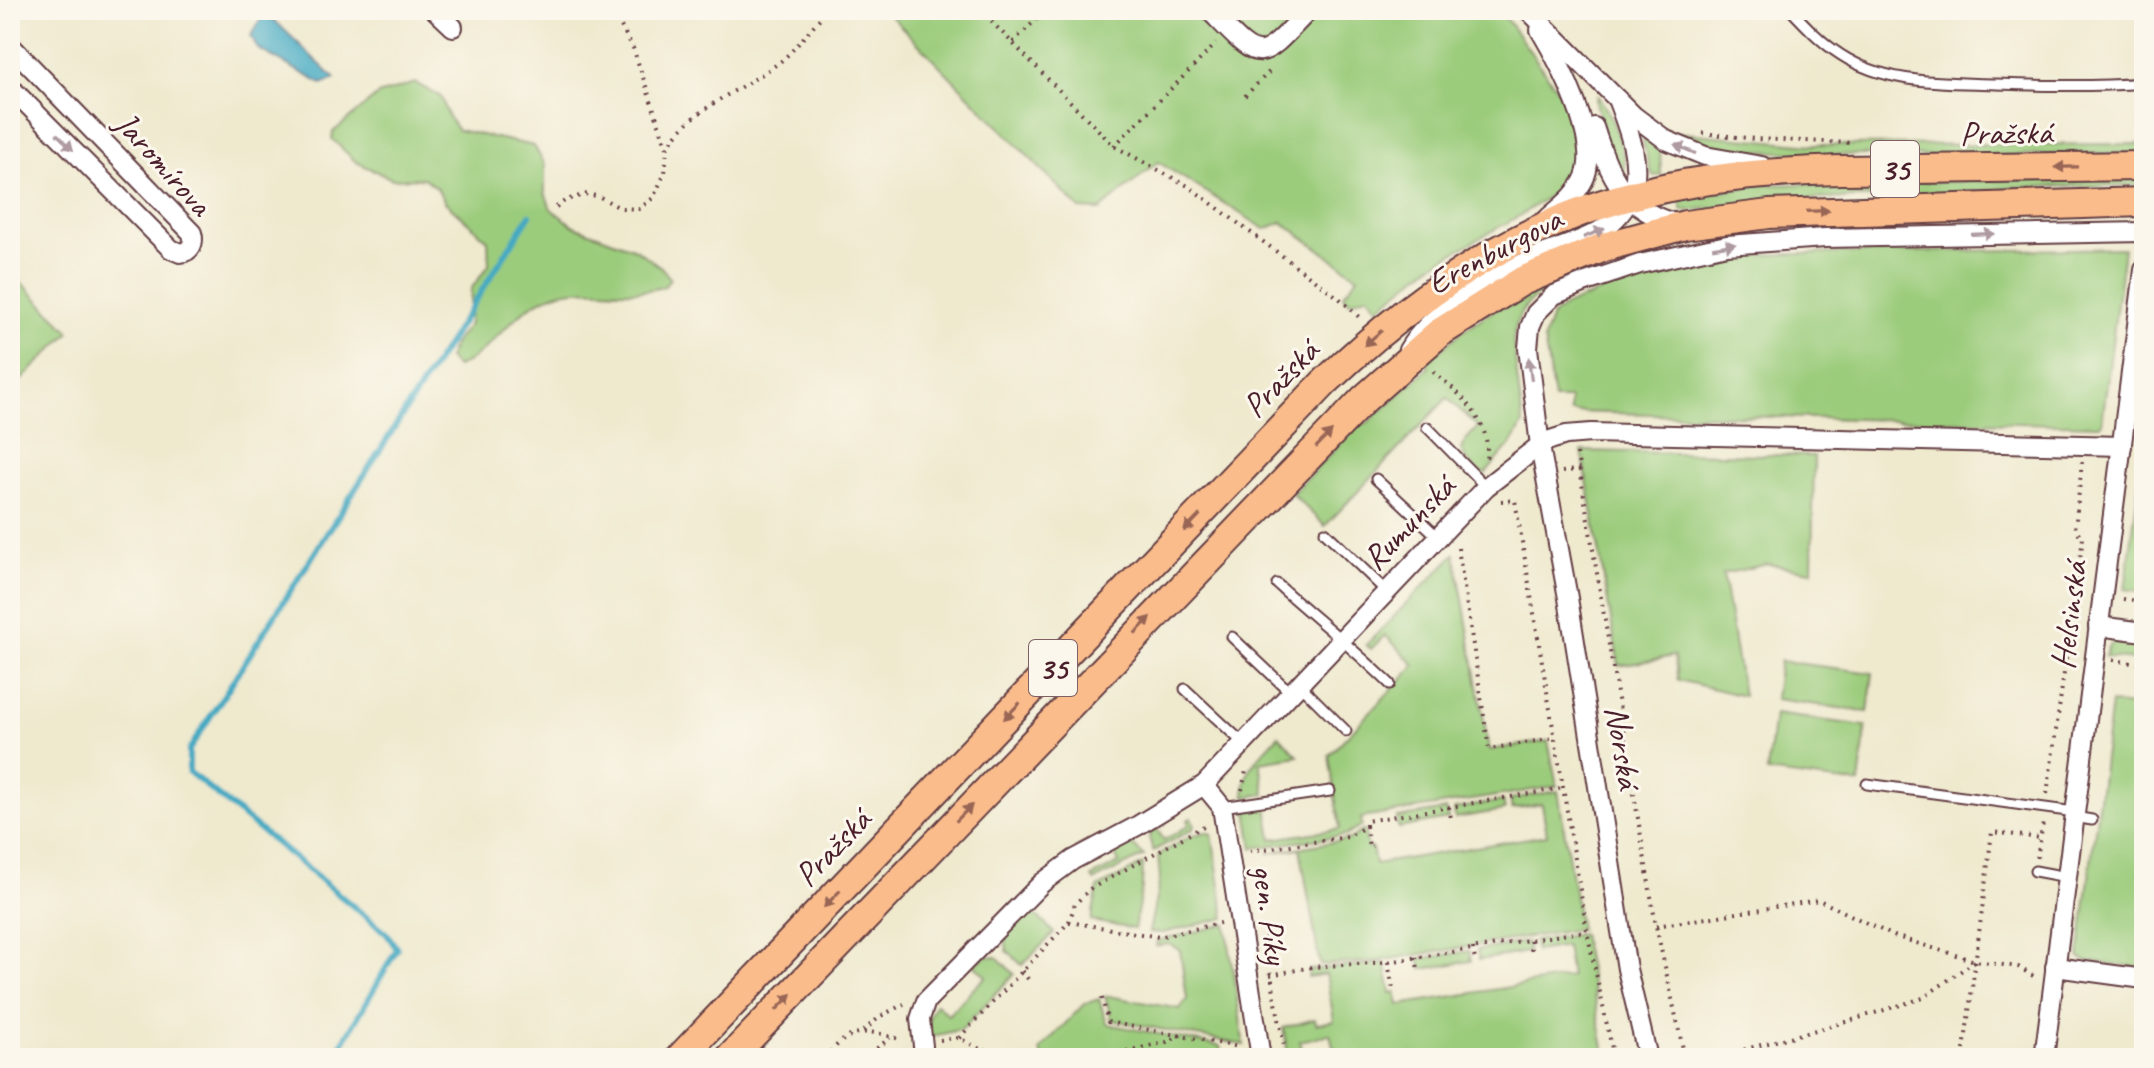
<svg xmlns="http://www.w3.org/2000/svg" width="2154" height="1068" font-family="Caveat,sans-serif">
<rect width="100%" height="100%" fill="#fbf7ec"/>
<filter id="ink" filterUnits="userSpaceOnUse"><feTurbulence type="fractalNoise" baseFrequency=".0125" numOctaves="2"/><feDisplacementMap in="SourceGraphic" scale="16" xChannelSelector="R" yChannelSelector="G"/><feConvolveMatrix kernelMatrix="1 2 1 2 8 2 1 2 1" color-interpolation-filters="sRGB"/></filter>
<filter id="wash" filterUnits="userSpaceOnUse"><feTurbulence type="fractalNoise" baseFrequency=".006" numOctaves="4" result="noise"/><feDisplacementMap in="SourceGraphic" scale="32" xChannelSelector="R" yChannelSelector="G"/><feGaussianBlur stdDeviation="1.8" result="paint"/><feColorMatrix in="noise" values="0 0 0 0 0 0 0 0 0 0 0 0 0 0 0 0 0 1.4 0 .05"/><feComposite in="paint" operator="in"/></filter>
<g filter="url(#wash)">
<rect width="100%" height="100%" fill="#efe9ce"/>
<g fill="#9bcc7c" stroke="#727654" stroke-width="2">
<polygon points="885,10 1500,10 1555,86 1570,112 1579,145 1580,159 1574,173 1567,184 1519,216 1430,266 1378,308 1368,295 1350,302 1343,295 1358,277 1282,222 1265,229 1158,162 1100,210 1080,209"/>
<path d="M415,83L441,97L449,118L458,130L534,146L545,165V192L551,209L574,226L635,249L661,267L670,278L665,286C626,299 592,282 555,294C510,309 494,352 457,367L448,359L454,344L469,324L471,289L489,265L488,240L445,202L437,188L424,178L392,179L356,162L332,139L333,132L378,95Z"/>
<path d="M1597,96C1610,108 1631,160 1622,176L1611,159L1596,102Z"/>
<path d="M1675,132L1813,145L2144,144V153C2081,153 1700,167 1675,132Z"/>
<polygon points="1646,137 1660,148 1661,175 1654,176 1650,171 1643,142"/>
<polygon points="2144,178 2144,185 2016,187 1916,197 1803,199 1683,211 1679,198 1759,185"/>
<path d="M1685,238L1686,243C1644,253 1552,274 1525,307C1517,317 1514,329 1513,342L1523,424L1513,442L1485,474C1474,471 1465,460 1461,449L1465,441L1478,427L1447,398L1325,526L1292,494L1358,426L1369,422L1429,367L1427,363C1494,293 1594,263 1685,238Z"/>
<polygon points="2124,248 2102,423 2099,425 1570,412 1570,399 1554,399 1544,339 1552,316 1565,306 1609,288 1678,268 1749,255"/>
<polygon points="10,271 70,332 10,391"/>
<polygon points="2144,448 2144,592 2125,589"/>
<polygon points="1582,451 1814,456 1812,571 1768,564 1723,574 1743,696 1678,680 1674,656 1619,666"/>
<polygon points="1455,554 1489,750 1548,741 1557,786 1361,818 1362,825 1347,835 1253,848 1247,810 1267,807 1272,839 1340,829 1329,755 1415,665 1385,635 1371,649 1366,645"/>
<polygon points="2117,640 2144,642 2144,661 2105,657 2109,645"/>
<polygon points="1780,661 1873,673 1868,712 1775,699"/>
<polygon points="2111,703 2137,707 2138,704 2144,705 2144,968 2087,961 2079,957"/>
<polygon points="1774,714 1866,726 1859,784 1767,772"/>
<path d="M1279,735L1298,756L1260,762L1265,794L1245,797C1240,771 1263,753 1279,735Z"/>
<polygon points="1558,791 1580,929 1377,961 1320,965 1300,848 1268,853 1350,839 1364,830 1368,848 1372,848 1375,864 1547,835 1542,804 1512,809 1510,799"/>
<polygon points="1503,801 1505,810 1455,818 1454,809"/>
<polygon points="1446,810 1448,819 1398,828 1397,818"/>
<polygon points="1191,818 1195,825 1193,829 1153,851 1149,837 1156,828 1164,840 1189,825 1188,820"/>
<polygon points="1205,832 1212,834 1225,918 1163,933 1149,932 1160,879 1158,855 1191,836"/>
<polygon points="1133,845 1144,856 1094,881 1092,877 1119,863 1113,849"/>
<polygon points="1143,864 1142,887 1134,929 1091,921 1098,888"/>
<polygon points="1030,909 1054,933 1022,965 1007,951 1005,936"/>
<polygon points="1226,924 1244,1045 1112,1020 1105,997 1108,996 1180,1009 1187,999 1180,950 1169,944 1156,946 1157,941"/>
<polygon points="1582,934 1606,1058 1336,1058 1330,1034 1300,1041 1304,1058 1289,1058 1283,1028 1315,1019 1316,1024 1334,1021 1326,974 1308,977 1309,970 1385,963 1391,993 1396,992 1399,1005 1571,977 1566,946 1535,951 1534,941"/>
<polygon points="1527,942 1528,952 1479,960 1477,950"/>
<polygon points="1469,951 1471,961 1422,969 1419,959"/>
<path d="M986,956L997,957L1014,974L962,1029L930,1037C927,1025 928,1014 936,1004L948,1015L986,976L974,965Z"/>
<polygon points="1099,999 1107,1024 1220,1046 1222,1058 1042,1058 1040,1050 1084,1004"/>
</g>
<polygon fill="#43a9c2" stroke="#466476" stroke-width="2" points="262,17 271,17 335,79 322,84 258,49 251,36"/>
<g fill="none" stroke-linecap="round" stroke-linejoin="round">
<polyline stroke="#43a9c2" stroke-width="6" points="334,1058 397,949 387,934 189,772 189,750 530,215"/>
</g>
</g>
<g filter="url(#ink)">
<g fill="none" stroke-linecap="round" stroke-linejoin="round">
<defs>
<g id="lane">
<path d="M1791,10C1806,26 1822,43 1841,55C1887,85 1944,82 1996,84C2046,86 2094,87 2144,83"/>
<polyline points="1427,427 1486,487"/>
<polyline points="1376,479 1438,537"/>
<polyline points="1325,532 1386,591"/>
<path d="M1277,584C1315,618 1354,649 1390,684"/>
<polyline points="1232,637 1290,692"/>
<polyline points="1298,683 1346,731"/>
<polyline points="1185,689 1242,742"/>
<polyline points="1867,784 2075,812"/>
<polyline points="1222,807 1330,791"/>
<polyline points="2074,817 2092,820"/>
<polyline points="2035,871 2067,877"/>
</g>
<g id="street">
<polyline points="435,10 453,27"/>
<path d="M1209,10C1262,64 1256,66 1309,10"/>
<polyline points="1528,10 1634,116 1666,140 1705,156 1762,166"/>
<path d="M1540,30C1559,62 1600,140 1585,177C1578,194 1562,206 1548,218"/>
<path d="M10,45L192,233C195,243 191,252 180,253L171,249L10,87"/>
<path d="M1594,127C1609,175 1625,213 1680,224"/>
<path d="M1408,350C1432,309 1494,277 1536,257C1571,242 1616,235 1631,195C1643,164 1628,128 1617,99"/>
<polyline points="2098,626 2144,632"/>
<polyline points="1204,785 1222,807 1261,1058"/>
<polyline points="2055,967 2144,979"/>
<polyline points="923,1046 920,1019 926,1001 1042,883 1073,860 1137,826 1204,785 1486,487 1544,442 1566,435 1591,433 2122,446"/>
<polyline points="1648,1058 1627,969 1568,598 1540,446 1528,348 1530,327 1536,313 1554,295 1586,282 1640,264 1727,245 1825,238 2144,232"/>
<polyline points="2044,1058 2144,270"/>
</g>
<g id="primary">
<path d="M680,1058L1324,383C1395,315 1472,257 1562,219C1675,172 1794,170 1914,169C1990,168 2067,167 2144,166"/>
<polyline points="730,1058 1364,399 1439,333 1522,281 1604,247 1685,225 1769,214 2144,202"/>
</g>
</defs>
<use href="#lane" stroke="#633d43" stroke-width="13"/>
<use href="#street" stroke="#633d43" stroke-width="22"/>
<use href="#primary" stroke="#633d43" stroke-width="32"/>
<g stroke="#633d43" stroke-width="4" stroke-dasharray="2 6" stroke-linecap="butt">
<polyline points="980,10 1114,146 1188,186 1339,298 1360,318"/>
<polyline points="1334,10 1337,13"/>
<polyline points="1013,42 1046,10"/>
<polyline points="1245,96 1271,70"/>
<polyline points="1703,133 1755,139 1854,143"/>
<polyline points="1114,146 1216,44"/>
<path d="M667,148C692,106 744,90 781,61C799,46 811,26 828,10"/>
<polyline points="556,207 566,200 587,194 600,197 620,208 639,209 653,198 665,173 667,148 633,48 612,10"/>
<path d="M1433,372C1459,391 1496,426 1485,462"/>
<polyline points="1577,454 1656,926 1685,1058"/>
<polyline points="1562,472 1580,469"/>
<polyline points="1501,501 1515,500 1587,931 1614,1058"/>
<polyline points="1458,548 1489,749 1554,738"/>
<polyline points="2123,599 2144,602"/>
<polyline points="2113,660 2144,665"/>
<polyline points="1242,790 1246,771"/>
<polyline points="2047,794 2083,538 2075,529 2082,462"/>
<polyline points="1449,807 1451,818"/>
<polyline points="1366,826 1369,847 1372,846"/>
<polyline points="1250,851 1348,837 1366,826 1366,821 1564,788"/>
<polyline points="2037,858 2043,823"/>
<polyline points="1257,890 1272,888"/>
<polyline points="1069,922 1159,937 1220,923"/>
<polyline points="1656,926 1819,900 1894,936 1975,961 2018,967 2035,977"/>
<polyline points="1264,938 1280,935"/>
<polyline points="1530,940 1531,950"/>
<polyline points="1473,948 1475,960"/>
<polyline points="1416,957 1418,969"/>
<polyline points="1388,962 1393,989 1396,989"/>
<polyline points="1269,964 1286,1058"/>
<polyline points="1022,971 1028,979"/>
<polyline points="1270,975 1312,967 1388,962 1587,931"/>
<polyline points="1102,998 1108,1022 1239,1047"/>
<polyline points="863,1031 881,1016 904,1004"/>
<polyline points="959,1038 1069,922 1075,904 1090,889 1204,826"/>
<polyline points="940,1040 959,1038 982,1050 1022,1058"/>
<path d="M825,1058C851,1026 867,1029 903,1040"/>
<polyline points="864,1058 890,1038"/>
<polyline points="1095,1058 1167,1042 1181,1035"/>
<polyline points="1713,1058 1849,1021 1923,998 1975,961"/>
<polyline points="1963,1058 1992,832 2040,838"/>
</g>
<use href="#lane" stroke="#fff" stroke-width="9"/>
<use href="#street" stroke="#fff" stroke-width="18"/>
<use href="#primary" stroke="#fabc8b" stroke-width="28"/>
</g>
<defs><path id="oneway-solid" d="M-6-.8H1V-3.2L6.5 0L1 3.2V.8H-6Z" transform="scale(2)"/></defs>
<g fill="#ae9aa0">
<use href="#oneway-solid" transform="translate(65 142) rotate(45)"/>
<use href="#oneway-solid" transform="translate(1685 149) rotate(-157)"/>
<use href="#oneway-solid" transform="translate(1594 233) rotate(-23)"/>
<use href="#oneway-solid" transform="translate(1983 234) rotate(-2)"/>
<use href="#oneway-solid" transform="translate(1724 246) rotate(-9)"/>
<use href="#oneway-solid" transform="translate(1530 369) rotate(-97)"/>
</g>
<g fill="#996656">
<use href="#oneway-solid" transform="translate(2066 167) rotate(179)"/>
<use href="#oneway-solid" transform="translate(1818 211) rotate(-2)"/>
<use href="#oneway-solid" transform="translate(1373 338) rotate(139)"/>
<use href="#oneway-solid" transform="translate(1324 439) rotate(-46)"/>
<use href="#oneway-solid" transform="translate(1192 523) rotate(134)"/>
<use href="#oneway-solid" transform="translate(1143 625) rotate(-46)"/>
<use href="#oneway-solid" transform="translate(1012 711) rotate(134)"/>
<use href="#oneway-solid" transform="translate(964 813) rotate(-46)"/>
<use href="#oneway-solid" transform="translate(832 899) rotate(134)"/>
<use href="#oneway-solid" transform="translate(784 1002) rotate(-46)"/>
</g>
</g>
<g text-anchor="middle" stroke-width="6" stroke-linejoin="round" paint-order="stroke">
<g fill="#fbf7ec" stroke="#7f6065" stroke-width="2">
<rect x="1871" y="141" width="48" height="56" rx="6"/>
<rect x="1029" y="640" width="48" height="56" rx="6"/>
</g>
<g font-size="32" font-weight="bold" fill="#4a1f2b">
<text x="1895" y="180">35</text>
<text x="1053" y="679">35</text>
</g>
<g font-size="34" fill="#4a1f2b" stroke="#fbf7ec">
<text transform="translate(2006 132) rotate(-1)" y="12">Pražská</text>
<text transform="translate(164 163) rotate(48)" y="12">Jaromírova</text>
<text transform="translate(1494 250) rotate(-28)" y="12">Erenburgova</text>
<text transform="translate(1280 378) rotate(-46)" y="12">Pražská</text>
<text transform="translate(1408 522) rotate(-46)" y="12">Rumunská</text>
<text transform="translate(2068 615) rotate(-83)" y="12">Helsinská</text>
<text transform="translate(1624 747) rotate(81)" y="12">Norská</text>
<text transform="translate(832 847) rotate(-46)" y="12">Pražská</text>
<text transform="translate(1271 914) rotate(82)" y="12">gen. Píky</text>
</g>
</g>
<rect width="2154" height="1068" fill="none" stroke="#fbf7ec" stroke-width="40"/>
</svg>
